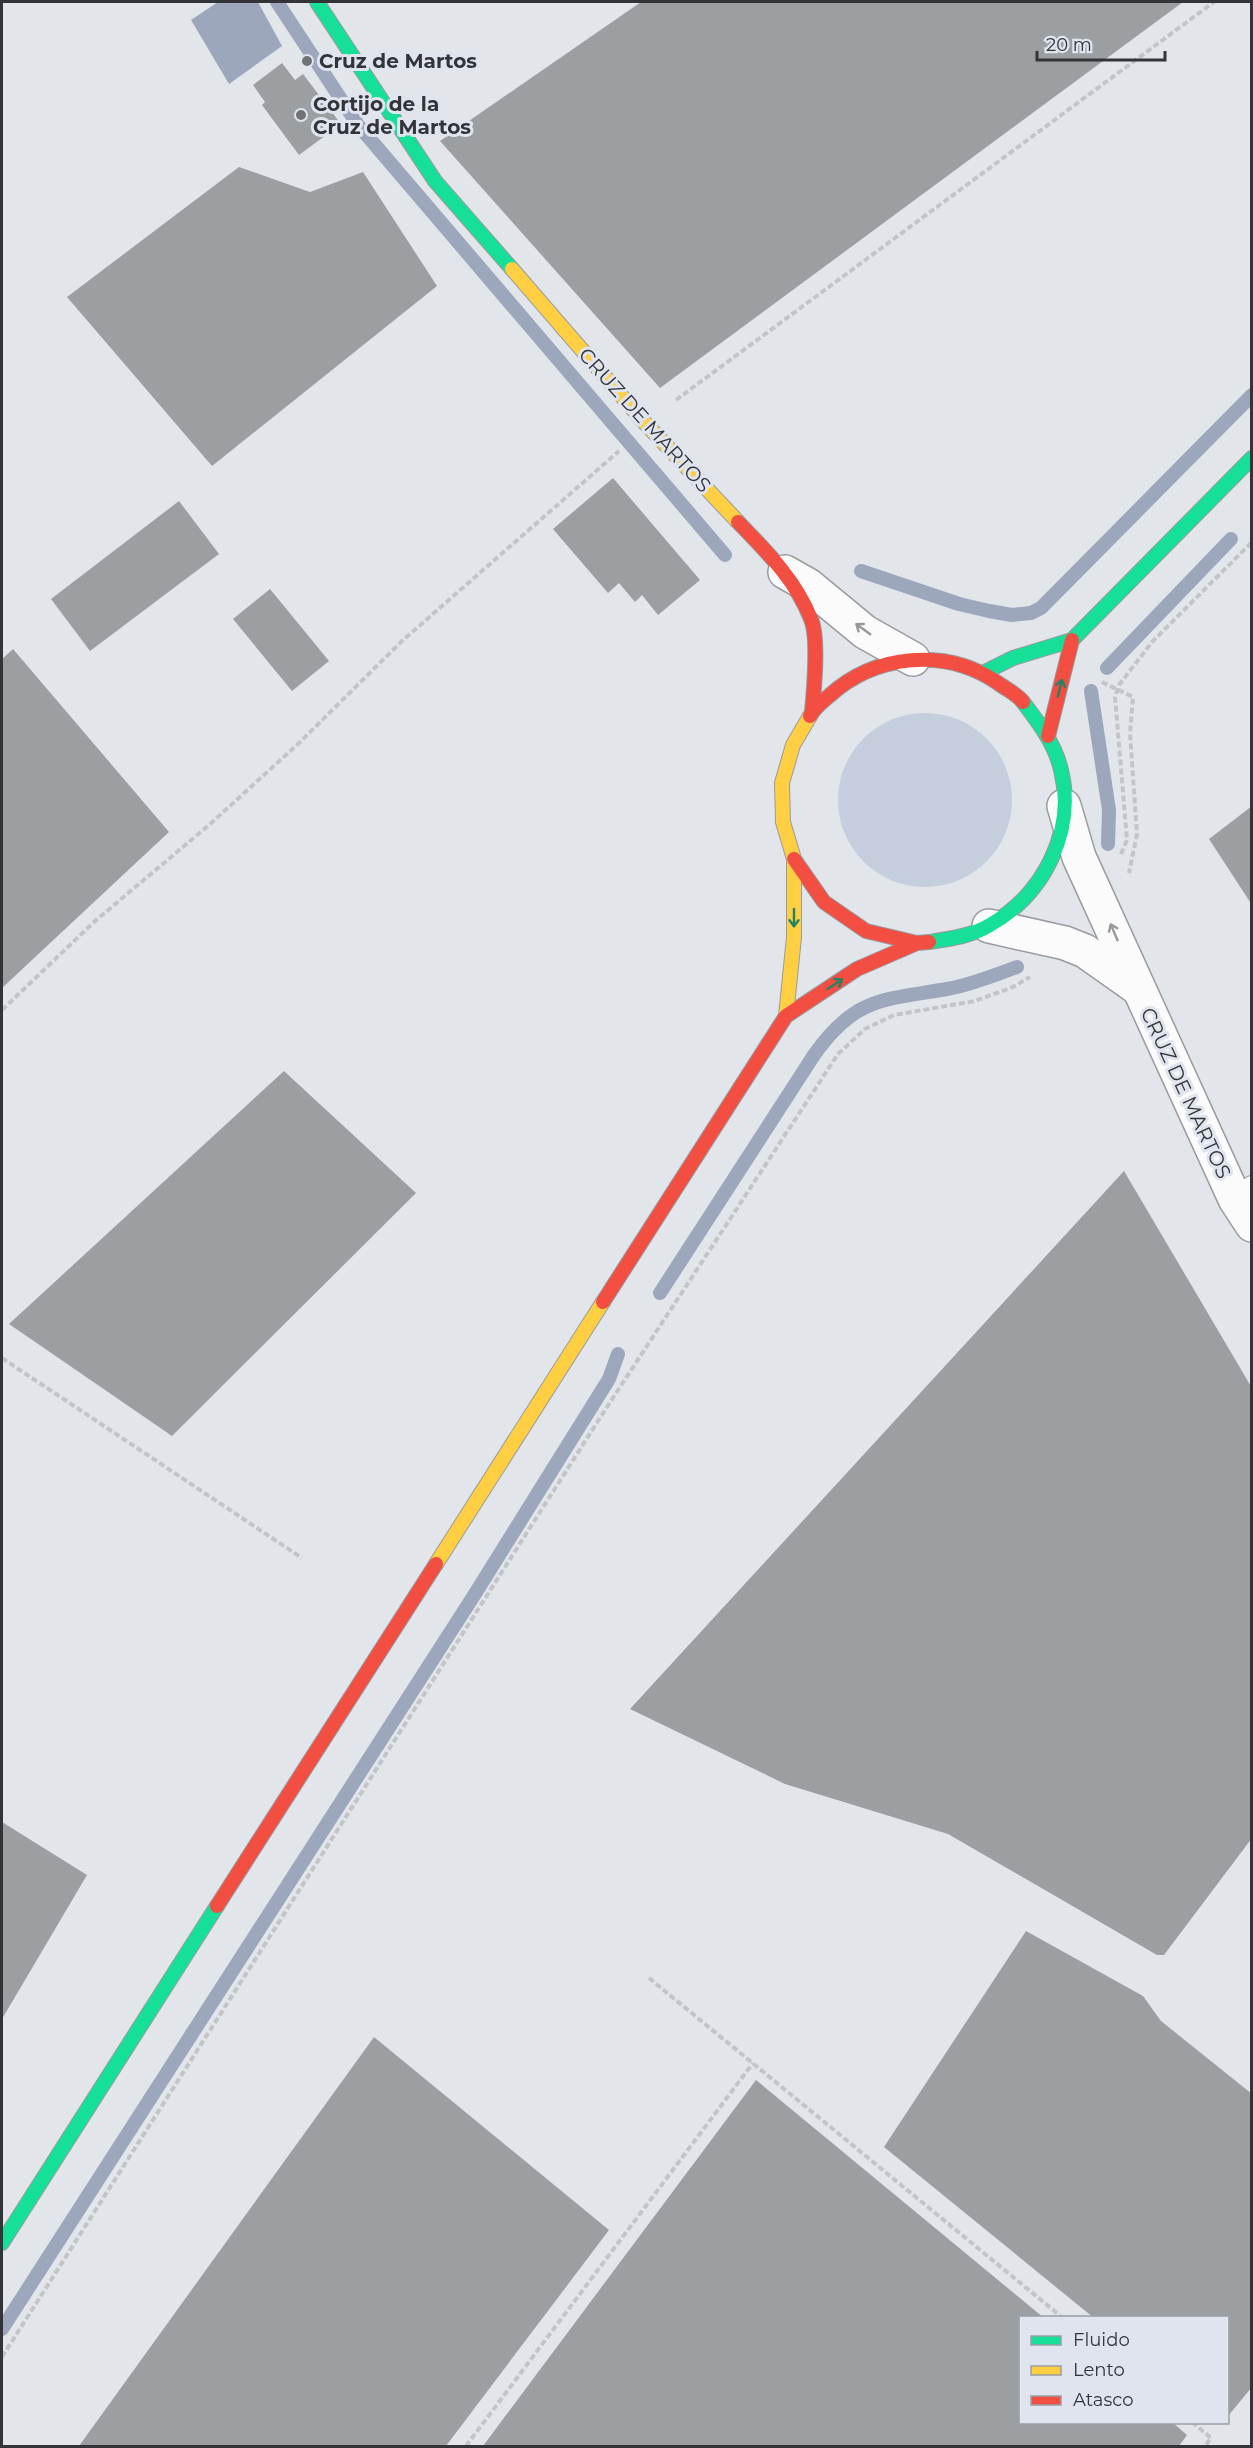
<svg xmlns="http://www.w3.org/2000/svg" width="1253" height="2448" font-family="Montserrat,sans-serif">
<rect width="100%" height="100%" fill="#e2e5ea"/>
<circle fill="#c5cedd" cx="925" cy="800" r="87"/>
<polygon fill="#9ca7bc" points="218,2 258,2 282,46 229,84 191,20"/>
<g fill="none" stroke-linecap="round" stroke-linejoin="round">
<g stroke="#9ca7bc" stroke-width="14">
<polyline points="277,2 358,125 725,555"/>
<polyline points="861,571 959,604 989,611 1012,615 1031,613 1041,608 1252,395"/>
<polyline points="1107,668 1231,539"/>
<polyline points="1091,691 1109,810 1108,844"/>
<path d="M660,1293L814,1055C855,997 883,1000 947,989C971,985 995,975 1017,967"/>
<polyline points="2,2329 473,1597 609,1379 618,1354"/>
</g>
</g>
<g fill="#9c9fa2">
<polygon points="641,2 1183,2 660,388 440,141"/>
<polygon points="282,63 295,80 303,74 341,124 299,155 262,105 265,102 253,85"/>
<polygon points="239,167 310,192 363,172 437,286 212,466 67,297"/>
<polygon points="613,478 700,580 658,615 642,595 635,602 619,583 608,593 553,529"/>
<polygon points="179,501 219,554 90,651 51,599"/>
<polygon points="270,589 329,661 292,691 233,619"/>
<polygon points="13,649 169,832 2,988 2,659"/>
<polygon points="1252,806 1252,905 1209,839"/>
<polygon points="284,1071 416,1193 172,1436 9,1324"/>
<polygon points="1124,1171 1252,1388 1252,1838 1164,1955 1157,1955 948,1834 785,1784 630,1709"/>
<polygon points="2,1822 87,1875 2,2019"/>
<polygon points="1026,1931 1143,1996 1161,2021 1252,2094 1252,2387 1228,2416 1228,2318 1094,2318 884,2147"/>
<polygon points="374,2037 609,2230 446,2446 79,2446"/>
<polygon points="756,2080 1044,2318 1020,2318 1020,2422 1172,2422 1187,2435 1179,2446 483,2446"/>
</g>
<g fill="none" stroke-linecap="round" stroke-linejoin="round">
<defs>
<polyline id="lane" points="1235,1199 1252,1186"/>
<g id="street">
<polyline points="785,572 808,585 865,632 913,659"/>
<polyline points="1064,806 1079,857 1235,1199 1252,1225"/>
<polyline points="989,926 1065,943 1085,951 1136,987"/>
</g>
<g id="fast">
<polyline points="317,2 435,181 512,269"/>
<polyline points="983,673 1013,658 1072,640 1252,458"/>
<path d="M929,942C949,939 972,936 990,925C1044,894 1076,831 1061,770C1055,744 1039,723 1023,702"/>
<polyline points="2,2243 217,1906"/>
</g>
<g id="slow">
<polyline points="512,269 645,423 738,522"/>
<polyline points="786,1016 794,937 794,859 783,822 782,783 793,745 810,716"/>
<polyline points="436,1564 603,1302"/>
</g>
<g id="jam">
<path d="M738,522C766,551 796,580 811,619C819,638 814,690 812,712"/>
<path d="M810,716C814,708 822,702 829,696C875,654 946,647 998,683C1006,689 1017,694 1023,702"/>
<polyline points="1048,736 1072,640"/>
<polyline points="794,859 824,902 866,931 917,943"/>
<polyline points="603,1302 786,1016 857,969 917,943 929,942"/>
<polyline points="217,1906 436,1564"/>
</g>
</defs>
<use href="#lane" stroke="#999b9f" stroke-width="22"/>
<use href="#street" stroke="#999b9f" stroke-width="36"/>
<use href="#fast" stroke="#999b9f" stroke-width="16"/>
<use href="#slow" stroke="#999b9f" stroke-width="16"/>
<use href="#jam" stroke="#999b9f" stroke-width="16"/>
<g stroke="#c3c4c8" stroke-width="4" stroke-dasharray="6 3" stroke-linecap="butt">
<polyline points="676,400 1214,2"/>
<polyline points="1102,682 1133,697 1130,733 1137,834 1129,873"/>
<polyline points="1121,854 1127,840 1115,697 1119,685 1152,642 1252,542"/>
<polyline points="2,1010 95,921 209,825 298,744 402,641 619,451"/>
<polyline points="2,1358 302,1558"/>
<polyline points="649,1978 1063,2318"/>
<polyline points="2,2357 605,1410 838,1054 865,1029 894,1015 975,1001 1013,987 1030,977"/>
<polyline points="1192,2422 1211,2438 1205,2446"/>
<polyline points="466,2446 753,2063"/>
</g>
<use href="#lane" stroke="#fbfbfc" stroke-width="20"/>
<use href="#street" stroke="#fbfbfc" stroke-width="33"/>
<use href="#fast" stroke="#16e098" stroke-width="14"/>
<use href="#slow" stroke="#ffcf43" stroke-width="14"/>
<use href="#jam" stroke="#f24e42" stroke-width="14"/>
</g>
<defs><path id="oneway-shaft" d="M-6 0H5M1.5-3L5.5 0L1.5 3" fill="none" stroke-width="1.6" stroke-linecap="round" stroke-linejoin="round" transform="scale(1.5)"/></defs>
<g stroke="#96989a">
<use href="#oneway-shaft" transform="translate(863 629) rotate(-144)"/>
<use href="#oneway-shaft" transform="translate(1114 932) rotate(-113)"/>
</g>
<g stroke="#258163">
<use href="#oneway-shaft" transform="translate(1060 688) rotate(-76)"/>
<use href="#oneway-shaft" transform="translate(794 918) rotate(90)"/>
<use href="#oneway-shaft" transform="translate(835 984) rotate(-33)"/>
</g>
<g fill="#707276" stroke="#dfe4ee" stroke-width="2">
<circle cx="307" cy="61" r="6"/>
<circle cx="301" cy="115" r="6"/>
</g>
<g text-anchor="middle" stroke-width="6" stroke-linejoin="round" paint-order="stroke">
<g font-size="20" font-weight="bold" fill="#323438" stroke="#dfe4ee" text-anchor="start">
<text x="319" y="68">Cruz de Martos</text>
<text x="313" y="111">Cortijo de la<tspan x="313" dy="23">Cruz de Martos</tspan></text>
</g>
<g font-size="20" fill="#323438" stroke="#dfe4ee">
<text transform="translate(645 420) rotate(48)" y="7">CRUZ DE MARTOS</text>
<text transform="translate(1186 1093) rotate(65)" y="7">CRUZ DE MARTOS</text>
</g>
</g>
<rect width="1253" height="2448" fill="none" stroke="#323438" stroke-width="6"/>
<rect x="1019" y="2316" width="210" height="108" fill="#dfe4ee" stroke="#9a9ea5" stroke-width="1.5"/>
<rect x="1031" y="2336" width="30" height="9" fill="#16e098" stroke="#9a9ea5" stroke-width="1.5"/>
<text x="1073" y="2346" font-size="18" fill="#323438">Fluido</text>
<rect x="1031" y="2366" width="30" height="9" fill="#ffcf43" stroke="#9a9ea5" stroke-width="1.5"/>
<text x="1073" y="2376" font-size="18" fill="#323438">Lento</text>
<rect x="1031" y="2396" width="30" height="9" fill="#f24e42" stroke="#9a9ea5" stroke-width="1.5"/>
<text x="1073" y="2406" font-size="18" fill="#323438">Atasco</text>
<path d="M1037 51v9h128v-9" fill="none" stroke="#323438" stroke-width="3"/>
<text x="1046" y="51" font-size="18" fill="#323438" stroke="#dfe4ee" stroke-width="4.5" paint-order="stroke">20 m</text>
</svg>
